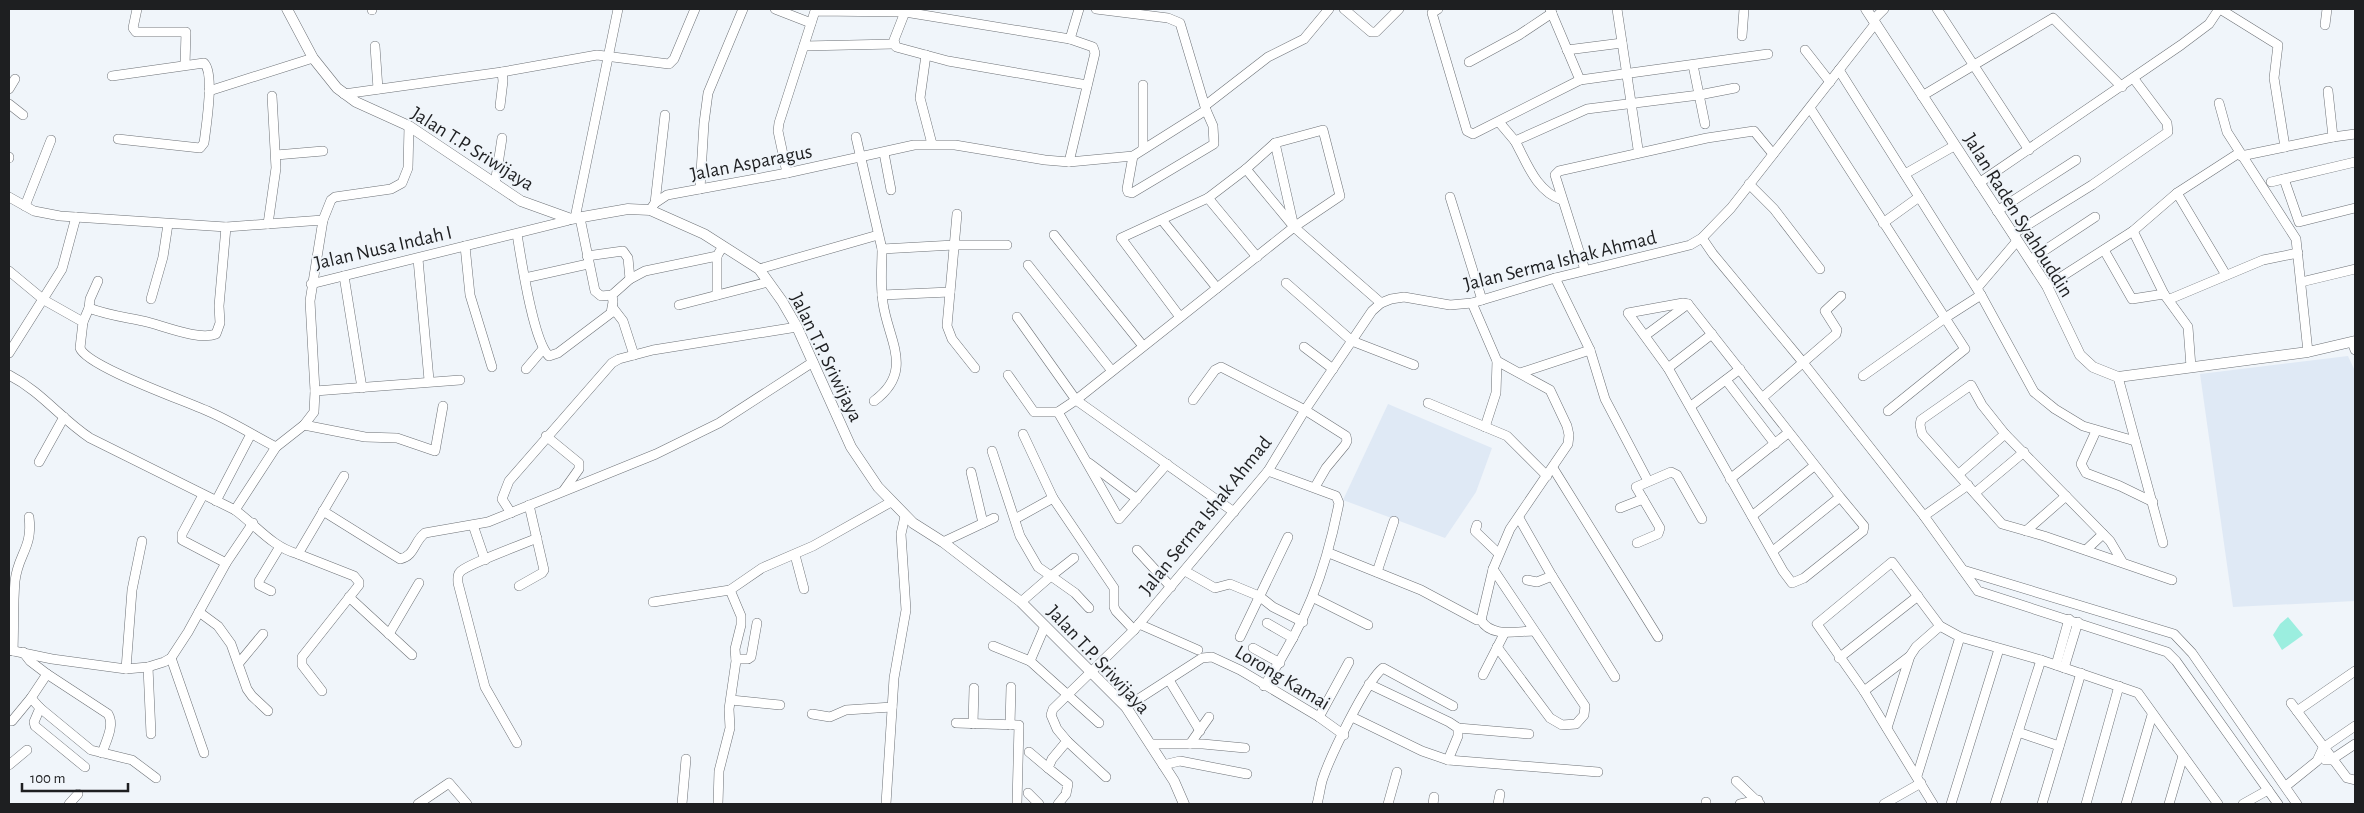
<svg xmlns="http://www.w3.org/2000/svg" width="2364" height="813" font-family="'Alegreya Sans',sans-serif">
<rect width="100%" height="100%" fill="#f0f5fa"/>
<g fill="#dfe9f5">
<polygon points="2348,356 2355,371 2355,601 2233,607 2200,374"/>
<polygon points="1388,404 1492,448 1476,492 1445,538 1343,500"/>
</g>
<polygon fill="#9beedf" points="2288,617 2303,635 2282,650 2273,635 2280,624"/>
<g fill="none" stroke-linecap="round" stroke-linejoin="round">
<defs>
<g id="minor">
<polyline points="137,9 133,28 136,32 186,32 185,65"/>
<polyline points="775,9 811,23"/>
<polyline points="1344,9 1371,32 1376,32 1399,9"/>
<polyline points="1438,9 1432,13 1467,131 1473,134 1580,80 1550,9"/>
<polyline points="1617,9 1638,149"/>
<polyline points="1937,9 2029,150"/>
<polyline points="2220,9 2278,45 2274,78 2285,147"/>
<polyline points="372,10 372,9"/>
<polyline points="905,12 894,40 896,47 948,61 1087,85"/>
<polyline points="1873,20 1884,9"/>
<polyline points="2325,25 2327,9"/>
<polyline points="1742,36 1744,9"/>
<polyline points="375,46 378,89"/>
<polyline points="804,46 894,44"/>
<polyline points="1567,50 1622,43"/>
<polyline points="1805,50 1830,82"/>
<polyline points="926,55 920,98 932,144"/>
<polyline points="1469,62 1519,35 1552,13"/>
<polyline points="1693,65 1705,124"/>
<polyline points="1839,70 1981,295 2034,392 2055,409 2083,426 2135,441"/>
<path d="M112,76L204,63C215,73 206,127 204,143L200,148L118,139"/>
<polyline points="1580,80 1768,54"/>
<polyline points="9,89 15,79"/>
<polyline points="209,91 313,58"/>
<polyline points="344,94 502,72 597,55 669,64 674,59 695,9"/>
<polyline points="1922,96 2053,18 2122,87"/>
<polyline points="2219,103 2227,132 2296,239 2308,352"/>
<polyline points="9,104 23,115"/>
<polyline points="1206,105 1268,57 1304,39 1329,9"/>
<polyline points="500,106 503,81 502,72"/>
<polyline points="1810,108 1965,349 1888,411"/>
<polyline points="1499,122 1515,141 1587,109 1699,95 1735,88"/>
<polyline points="856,137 882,249 954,245 1007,245"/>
<polyline points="2333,137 2355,134"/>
<path d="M1515,141C1527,163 1536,191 1562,200"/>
<polyline points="1143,149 1143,85"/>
<polyline points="884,153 891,190"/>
<polyline points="276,155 323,151"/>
<polyline points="1133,156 1127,189 1128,192 1132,193 1214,144 1213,126 1206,110"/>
<polyline points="2241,156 2333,137 2328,91"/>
<polyline points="9,158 9,157"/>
<polyline points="1069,162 1095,53 1093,47 1070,39"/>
<polyline points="1246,169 1294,227 1340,196 1323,130 1275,143"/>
<polyline points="787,173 778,131 779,123 815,11 905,12 1070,39 1079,9"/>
<polyline points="1905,174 1954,146"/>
<polyline points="2284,179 2299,222 2355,208"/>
<polyline points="2271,182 2355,162"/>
<polyline points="1979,183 2181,45 2209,24 2219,9"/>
<polyline points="495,184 502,138"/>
<polyline points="1749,184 1774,209 1820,269"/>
<polyline points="700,189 704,123 708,93 743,9"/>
<polyline points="2177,193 2226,275"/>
<polyline points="9,197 34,211 60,216 226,227 323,220 310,301 315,391 314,412 304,425 276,447 235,510"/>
<polyline points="1450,197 1482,300"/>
<polyline points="1208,198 1257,257"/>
<polyline points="655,203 665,115"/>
<polyline points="25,206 51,140"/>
<polyline points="650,210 655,203 667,195 787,173 914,145 955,145 1045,160 1069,162 1133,156 1206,110 1180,23 1168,18 1096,9"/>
<polyline points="1997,211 2076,160"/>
<polyline points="957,214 947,326 952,339 975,368"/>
<polyline points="575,218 618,9"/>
<polyline points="580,218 595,291 601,296 612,295"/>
<polyline points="323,220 331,200 335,197 391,189 402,183 408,168 409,126"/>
<polyline points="1162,220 1217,288"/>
<polyline points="1883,223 1919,197"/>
<polyline points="268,224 276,168 272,96"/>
<polyline points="2133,231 2164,294 2188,327 2191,367"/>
<path d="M517,234C521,258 533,341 549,356L558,353L611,313L613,302L612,295L630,279L645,271L717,256L723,246"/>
<polyline points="2013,234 2092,185 2168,132 2167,123 2134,79"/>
<polyline points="1054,235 1143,346"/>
<polyline points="1702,238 1713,254 1801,360 1924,516 1978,591 2167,652 2176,661 2278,804"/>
<polyline points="465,246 470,295 492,367"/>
<polyline points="2104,250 2132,299 2164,294"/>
<polyline points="587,256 623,251 628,258 630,279"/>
<polyline points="717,256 717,295"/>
<polyline points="418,259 429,380"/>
<polyline points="2030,260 2095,217"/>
<polyline points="1028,265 1112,371"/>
<polyline points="759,269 878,235"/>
<polyline points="1585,270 1555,175 1559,171 1707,138 1754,131 1773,154"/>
<path d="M9,271L44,300L83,322L80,348C87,367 189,402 212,413C234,423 255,436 276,447"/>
<polyline points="344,276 362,388"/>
<polyline points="525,278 588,264"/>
<polyline points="1555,278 1590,350 1605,399 1648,481"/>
<polyline points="2301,282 2355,269"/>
<polyline points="1286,283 1352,341 1414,365"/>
<polyline points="311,284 566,221 571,219"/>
<polyline points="2047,286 2133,231 2177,193 2239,153"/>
<polyline points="1977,288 2017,241"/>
<polyline points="882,295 950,292"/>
<polyline points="151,299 163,257 168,224"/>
<polyline points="2170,299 2263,260 2298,253"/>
<polyline points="1472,303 1497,361 1496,393 1485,427"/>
<polyline points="679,305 768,282"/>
<polyline points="89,308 90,299 98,281"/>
<polyline points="613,308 623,321 634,355"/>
<polyline points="1017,317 1076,400 1294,227 1381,303"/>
<polyline points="1180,317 1121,238 1208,198 1246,169 1275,143 1294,227"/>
<path d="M83,322L89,308C107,315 124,317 143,321C162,325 198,341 216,334L220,323L219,306L226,227"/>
<polyline points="1646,335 1688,304"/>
<polyline points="2352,342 2355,350"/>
<polyline points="1304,347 1333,369"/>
<polyline points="9,353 62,269 76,217"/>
<polyline points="1668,368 1712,334"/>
<polyline points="526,369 543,349"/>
<polyline points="1520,373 1590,350"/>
<path d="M9,375C42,392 60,418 90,438L235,510C257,526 272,547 298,554L344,476"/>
<polyline points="1008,375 1034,412 1058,412 1076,400 1234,512"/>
<polyline points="1863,376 1945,318 1981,295"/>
<polyline points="2118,377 2163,543"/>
<polyline points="1726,380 1775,444"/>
<polyline points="315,391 460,380"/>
<polyline points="1762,398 1836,334 1837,330 1825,311 1841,296"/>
<polyline points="1193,400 1215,370 1221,367 1305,410 1346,436 1347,441 1345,445 1326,468 1315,487"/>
<path d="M874,401C915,371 888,340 883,303C880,285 882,266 882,249"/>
<polyline points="1428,403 1507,436 1547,476"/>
<polyline points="1691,406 1740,369"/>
<polyline points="1058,412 1119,519 1167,464"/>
<polyline points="304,425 365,437 397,438 435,451 443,406"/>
<polyline points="2096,431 2081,464 2086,473 2120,486 2153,502"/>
<polyline points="1023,434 1053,498 1114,588 1114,607 1116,611 1134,630"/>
<polyline points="546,436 579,463 579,469 564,490"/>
<polyline points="992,451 1020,536 1038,567 1051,576 1021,602"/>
<polyline points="39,462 64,417"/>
<polyline points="1089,463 1137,499"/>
<polyline points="1553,468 1658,637"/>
<polyline points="971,472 983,523"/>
<polyline points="1959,474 2005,434"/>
<polyline points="1730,479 1788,433"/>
<polyline points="1975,493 2024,452"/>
<polyline points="203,495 182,534 182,540 226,563"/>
<polyline points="216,501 251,434"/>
<polyline points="1620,508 1643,499"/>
<path d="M323,511L400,559C415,556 414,541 425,533L488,522L656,454L719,423L813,362"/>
<polyline points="511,513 502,499 509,481 612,363 619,359 653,350 797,327"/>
<polyline points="1752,516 1814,466"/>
<polyline points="1924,516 1968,485"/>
<polyline points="1519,518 1552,576 1615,677"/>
<polyline points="1015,519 1053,498"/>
<polyline points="473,525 485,560"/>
<polyline points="1477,525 1475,531 1498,553"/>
<polyline points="2026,531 2066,496"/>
<polyline points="943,542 994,518"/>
<polyline points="1637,543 1658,534 1660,528 1636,487 1671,472 1677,475 1702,519"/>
<polyline points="1137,550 1171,587"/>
<polyline points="2086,550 2103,534"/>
<polyline points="1773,551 1840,497 1688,304 1683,303 1628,313 1668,368 1783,571 1792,583 1804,578 1863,531 1864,526 1840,497"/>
<path d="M1329,553L1421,590L1477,620H1481C1491,638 1517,631 1534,631"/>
<polyline points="298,554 354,576 359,582 359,585 302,657 302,665 322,691"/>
<polyline points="795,555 804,589"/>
<polyline points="1074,558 1051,576 1075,593 1089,608"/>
<polyline points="2123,563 2110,541 2005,434 1982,405 1971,385 1921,420 1920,425 1922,434 2002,524 2044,536 2172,580"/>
<polyline points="1493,569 1585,706 1584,715 1576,724 1562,725 1550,718 1497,647"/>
<polyline points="1963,570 2174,634 2192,653 2297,804"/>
<polyline points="1185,571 1215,588 1230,584 1259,596 1273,607 1303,622"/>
<polyline points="1377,572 1394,521"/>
<polyline points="1527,580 1537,582 1552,576"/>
<polyline points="519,586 542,573 544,570 529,505"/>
<polyline points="271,591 259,585 259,581 279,548"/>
<polyline points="349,597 412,655"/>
<polyline points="1314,598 1368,625"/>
<polyline points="653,602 730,590 762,568 813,546 891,502"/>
<polyline points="199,612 218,626 231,644 247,689 252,696 268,711"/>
<polyline points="1481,620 1493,569 1510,529 1568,444 1569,435 1567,426 1550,390 1497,361"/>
<polyline points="1267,623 1293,638"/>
<polyline points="1139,624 1198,650"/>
<polyline points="389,634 419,583"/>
<polyline points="1240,637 1288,537"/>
<polyline points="993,646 1030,661 1099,723"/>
<polyline points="1253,648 1280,663"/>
<polyline points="9,650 52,659 126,669 148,667 164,662 171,658 188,632 226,563 253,523"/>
<path d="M13,651C14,628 13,604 15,581C18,554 33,548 29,517"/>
<polyline points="171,658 204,753"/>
<polyline points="1839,658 1918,596"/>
<polyline points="736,659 748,659 751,657 757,623"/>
<polyline points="1030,661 1045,626"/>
<polyline points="239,663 263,634"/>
<polyline points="2056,665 2069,619"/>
<polyline points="148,667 151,734"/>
<polyline points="2064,668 2078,622"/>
<polyline points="126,669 132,590 142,541"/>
<path d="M47,674L108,714C115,725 106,741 102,753"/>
<polyline points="1483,675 1504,634"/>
<polyline points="1169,680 1200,731"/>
<polyline points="1369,684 1449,722 1458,728 1458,736 1448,760"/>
<path d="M1264,686C1305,624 1325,575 1339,503L1336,496L1268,471"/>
<polyline points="1864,691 1910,656 1916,647 1940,626"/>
<polyline points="31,698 40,708 91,750 132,760 156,778"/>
<polyline points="731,700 780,705"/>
<polyline points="2291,703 2347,778 2355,780"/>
<polyline points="1126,707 1202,658 1212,657 1240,670 1319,717 1344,735"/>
<polyline points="40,708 34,722 35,726 85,767"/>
<polyline points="2297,711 2355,671"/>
<polyline points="812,714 830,717 846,710 892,707"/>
<polyline points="1319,717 1349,662"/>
<polyline points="1352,717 1422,751 1448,760 1598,772"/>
<polyline points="12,721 31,698 47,674 30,661 23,652"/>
<polyline points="956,723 1019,725 1017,804"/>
<polyline points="973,724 974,688"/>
<polyline points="1010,725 1011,687"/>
<polyline points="1458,728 1529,734"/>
<polyline points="1887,728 1910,656"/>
<polyline points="2018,732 2059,746"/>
<polyline points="1067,741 1106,777"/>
<path d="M517,743L485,687L458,583C458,579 457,575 460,572C467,564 524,544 537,538"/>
<polyline points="1151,744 1203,744 1245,748"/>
<polyline points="1190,744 1209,717"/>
<polyline points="1029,752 1048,768"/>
<polyline points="2325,760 2331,760 2355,744"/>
<polyline points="9,765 27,750"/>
<polyline points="1163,765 1180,761 1247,774"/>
<polyline points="1917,776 1960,637"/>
<polyline points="1736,781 1760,804"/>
<polyline points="2286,786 2317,761 2323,748 2355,726"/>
<polyline points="1028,793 1039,804"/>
<polyline points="1706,802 1706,804"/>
<polyline points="69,804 78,794"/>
<polyline points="418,804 449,783 467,804"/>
<polyline points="682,804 686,759"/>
<polyline points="718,804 719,771 730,728 729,709 736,661 735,649 741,625 741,616 730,590"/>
<polyline points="886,804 894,678 906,610 901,534 905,516"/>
<polyline points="1058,804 1066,794 1068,784 1048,768 1052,759 1067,741 1057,729 1051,715 1053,709 1134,630 1268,471 1305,410 1372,311 1381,303 1391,299 1404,297 1450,305 1472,303 1555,278 1690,245 1702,238 1731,208 1875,24"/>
<path d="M1317,804C1319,797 1320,789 1322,781C1329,759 1366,681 1383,668L1453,706"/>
<polyline points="1388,804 1397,772"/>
<polyline points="1433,804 1434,797"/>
<polyline points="1498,804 1500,794"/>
<polyline points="1740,804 1758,800"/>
<polyline points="1884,804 1921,783"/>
<polyline points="1933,804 1864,691 1817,624 1892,562 1940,626 1960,637 2041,660 2138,693 2218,804"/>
<polyline points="1951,804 1999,649"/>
<polyline points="1995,804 2041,660"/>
<polyline points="2042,804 2081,673"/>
<polyline points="2086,804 2119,686"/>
<polyline points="2126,804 2152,715"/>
<polyline points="2169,804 2183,756"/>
<polyline points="2243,804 2268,790"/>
</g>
<g id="major">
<polyline points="287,9 313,58 337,88 356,102 409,126 521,201 571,219 628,209 650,210 704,234 759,269 782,301 797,327 851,447 878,487 913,523 943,542 1021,602 1126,707 1174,781 1184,804"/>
<polyline points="1866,9 2047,286 2080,355 2093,367 2118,377 2308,352 2355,341"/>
</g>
</defs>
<use href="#minor" stroke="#6d7176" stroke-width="10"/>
<use href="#major" stroke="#6d7176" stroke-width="11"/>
<use href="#minor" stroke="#fff" stroke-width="9"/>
<use href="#major" stroke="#fff" stroke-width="10"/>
</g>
<g text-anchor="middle" stroke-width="4" stroke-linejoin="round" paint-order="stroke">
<g font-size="20" fill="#1e1f21" stroke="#f0f5fa">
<text transform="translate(473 148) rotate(32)" y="7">Jalan T.P. Sriwijaya</text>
<text transform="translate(751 162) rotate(-11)" y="7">Jalan Asparagus</text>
<text transform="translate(2019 215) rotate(58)" y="7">Jalan Raden Syahbuddin</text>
<text transform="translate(383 247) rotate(-13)" y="7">Jalan Nusa Indah I</text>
<text transform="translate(1560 260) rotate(-14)" y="7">Jalan Serma Ishak Ahmad</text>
<text transform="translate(827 357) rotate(64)" y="7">Jalan T.P. Sriwijaya</text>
<text transform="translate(1205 515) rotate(-51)" y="7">Jalan Serma Ishak Ahmad</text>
<text transform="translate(1099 659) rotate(47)" y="7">Jalan T.P. Sriwijaya</text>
<text transform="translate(1283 677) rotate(31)" y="7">Lorong Kamai</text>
</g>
</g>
<rect width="2364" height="813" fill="none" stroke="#1e1f21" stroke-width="20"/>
<path d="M22 783v8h106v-8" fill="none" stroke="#1e1f21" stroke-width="2.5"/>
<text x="30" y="783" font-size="15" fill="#1e1f21" stroke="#f0f5fa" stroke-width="4" paint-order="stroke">100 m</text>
</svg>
